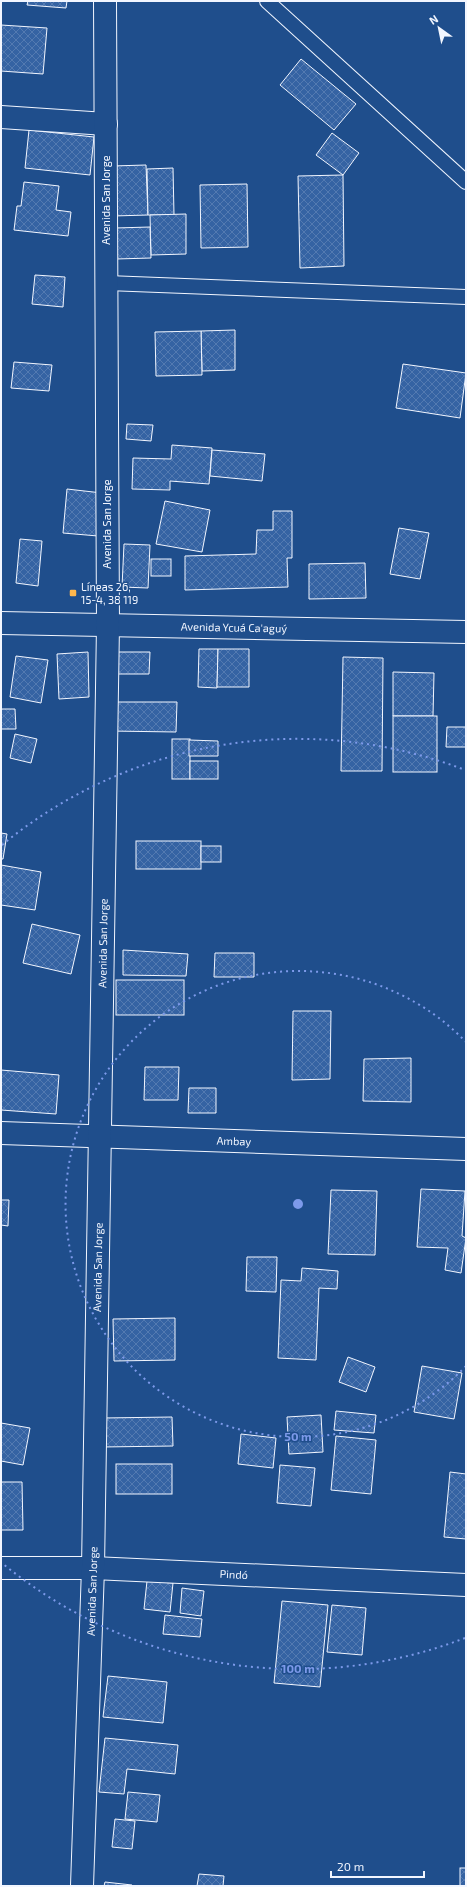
<svg xmlns="http://www.w3.org/2000/svg" width="467" height="1887" font-family="'Exo 2',sans-serif">
<defs>
<pattern id="building-cross-hatch" width="8" height="8" patternUnits="userSpaceOnUse"><rect width="8" height="8" fill="#3563a3"/><path d="M0 0l8 8M0 8l8-8" fill="none" stroke="#537ab1"/></pattern>
</defs>
<rect width="100%" height="100%" fill="#1f4e8c"/>
<g fill="url(#building-cross-hatch)" stroke="#f2f6ff">
<polygon points="28,1 67,1 66,8 27,5"/>
<polygon points="1,25 47,28 43,74 1,71"/>
<polygon points="301,59 356,104 334,130 280,85"/>
<polygon points="29,130 94,137 90,175 25,168"/>
<polygon points="332,133 359,153 343,175 316,155"/>
<polygon points="146,165 148,215 113,216 112,166"/>
<polygon points="173,168 174,215 148,215 147,169"/>
<polygon points="343,175 344,266 300,268 298,176"/>
<polygon points="24,182 59,186 56,210 71,212 68,236 14,230 17,206 21,206"/>
<polygon points="247,184 248,247 201,248 200,185"/>
<polygon points="186,214 186,254 151,255 150,215"/>
<polygon points="150,227 151,258 116,259 115,228"/>
<polygon points="35,275 65,277 63,307 32,304"/>
<polygon points="235,330 235,370 202,371 201,331"/>
<polygon points="201,331 202,375 156,376 155,332"/>
<polygon points="14,362 52,365 49,391 11,388"/>
<polygon points="403,364 466,373 460,418 396,408"/>
<polygon points="127,424 153,425 151,441 126,439"/>
<polygon points="172,445 212,448 209,484 170,481 170,490 132,489 133,458 171,459"/>
<polygon points="212,450 265,454 262,481 210,476"/>
<polygon points="67,489 102,493 98,536 63,533"/>
<polygon points="165,501 210,510 202,552 156,544"/>
<polygon points="273,511 292,511 292,558 287,558 288,587 185,590 185,556 256,554 257,530 273,530"/>
<polygon points="399,528 429,533 420,579 390,574"/>
<polygon points="20,539 42,541 38,586 16,583"/>
<polygon points="124,544 150,545 148,588 122,587"/>
<rect x="151" y="559" width="20" height="17"/>
<polygon points="365,563 366,598 309,599 309,564"/>
<polygon points="199,649 218,649 217,688 198,687"/>
<polygon points="218,649 249,649 249,687 217,687"/>
<polygon points="88,652 89,697 59,699 57,654"/>
<polygon points="110,652 150,652 149,674 110,674"/>
<polygon points="16,656 48,660 41,703 10,697"/>
<polygon points="343,657 383,658 382,771 341,771"/>
<polygon points="393,672 434,673 433,716 393,716"/>
<polygon points="110,702 177,702 176,732 110,731"/>
<polygon points="1,709 15,709 16,729 1,729"/>
<rect x="393" y="716" width="44" height="56"/>
<polygon points="447,727 466,727 466,747 446,747"/>
<polygon points="15,734 37,739 31,763 10,758"/>
<rect x="172" y="739" width="18" height="40"/>
<polygon points="189,740 218,741 218,756 189,756"/>
<rect x="190" y="761" width="28" height="18"/>
<polygon points="1,833 7,834 3,859 1,859"/>
<rect x="136" y="841" width="65" height="28"/>
<rect x="201" y="846" width="20" height="16"/>
<polygon points="1,865 41,872 35,910 1,905"/>
<polygon points="32,924 80,935 71,974 23,963"/>
<polygon points="123,950 188,954 186,976 123,975"/>
<polygon points="215,953 254,953 254,977 214,977"/>
<rect x="116" y="980" width="68" height="35"/>
<polygon points="293,1011 331,1011 330,1079 292,1080"/>
<polygon points="411,1058 411,1102 363,1101 364,1059"/>
<polygon points="145,1067 179,1067 178,1100 144,1100"/>
<polygon points="1,1070 59,1075 56,1114 1,1110"/>
<polygon points="189,1088 216,1088 216,1113 188,1113"/>
<polygon points="421,1189 465,1191 462,1236 466,1238 461,1273 445,1270 448,1248 417,1247"/>
<polygon points="331,1190 377,1191 375,1255 328,1254"/>
<polygon points="1,1200 9,1200 8,1226 1,1225"/>
<polygon points="247,1257 277,1257 276,1292 246,1291"/>
<polygon points="302,1268 338,1271 337,1289 319,1288 316,1360 278,1358 281,1280 301,1281"/>
<polygon points="175,1318 175,1360 114,1361 113,1319"/>
<polygon points="348,1357 375,1367 366,1392 339,1382"/>
<polygon points="422,1366 462,1373 454,1419 414,1412"/>
<polygon points="336,1411 376,1415 374,1433 334,1430"/>
<polygon points="321,1415 323,1452 289,1454 287,1417"/>
<polygon points="172,1417 173,1446 102,1447 103,1418"/>
<polygon points="1,1423 30,1428 23,1465 1,1461"/>
<polygon points="241,1434 276,1438 273,1468 238,1464"/>
<polygon points="336,1436 376,1440 371,1494 331,1490"/>
<rect x="116" y="1464" width="56" height="30"/>
<polygon points="280,1465 315,1468 311,1506 277,1503"/>
<polygon points="450,1472 466,1474 466,1539 444,1537"/>
<polygon points="1,1482 22,1482 23,1530 1,1530"/>
<polygon points="147,1581 173,1583 170,1612 144,1609"/>
<polygon points="182,1588 204,1591 201,1616 180,1613"/>
<polygon points="282,1601 328,1605 320,1687 274,1683"/>
<polygon points="332,1605 366,1608 362,1655 327,1652"/>
<polygon points="165,1615 202,1619 200,1637 163,1634"/>
<polygon points="108,1676 167,1682 163,1723 103,1717"/>
<polygon points="105,1738 178,1745 175,1774 127,1769 124,1794 99,1792"/>
<polygon points="128,1792 160,1795 157,1822 125,1819"/>
<polygon points="115,1819 135,1821 132,1849 112,1847"/>
<rect x="460" y="1868" width="6" height="18"/>
<polygon points="199,1874 224,1876 223,1886 197,1886"/>
<polygon points="105,1882 132,1885 131,1886 104,1886"/>
</g>
<g fill="none" stroke-linecap="round" stroke-linejoin="round">
<defs>
<g id="lane">
<polyline points="267,1 466,182"/>
<polyline points="107,283 466,297"/>
</g>
<g id="street">
<polyline points="1,117 106,124"/>
<path id="s1" d="M1,1133L466,1149"/>
<path id="s2" d="M1,1568H93L466,1585"/>
</g>
<g id="secondary">
<path id="s3" d="M1,623L466,632"/>
<path id="s4" d="M82,1886L93,1568L108,625L105,1"/>
</g>
</defs>
<use href="#lane" stroke="#f2f6ff" stroke-width="16"/>
<use href="#street" stroke="#f2f6ff" stroke-width="24"/>
<use href="#secondary" stroke="#f2f6ff" stroke-width="24"/>
<use href="#lane" stroke="#1f4e8c" stroke-width="14"/>
<use href="#street" stroke="#1f4e8c" stroke-width="22"/>
<use href="#secondary" stroke="#1f4e8c" stroke-width="22"/>
</g>
<g fill="none" stroke="#7d9aea" stroke-width="2" stroke-dasharray="2 4">
<path d="M466 1366A233 233 0 1 1 466 1042"/>
<path d="M465 1638A465 465 0 0 1 2 1563M2 845A465 465 0 0 1 465 770"/>
</g>
<rect fill="#ffb74d" stroke="#1f4e8c" stroke-width="1.5" x="69" y="589" width="8" height="8" rx="2"/>
<g text-anchor="middle" stroke-width="3" stroke-linejoin="round" paint-order="stroke">
<g font-size="11" fill="#f2f6ff" stroke="#1f4e8c">
<text transform="translate(106 200) rotate(-90)" y="4">Avenida San Jorge</text>
<text transform="translate(107 524) rotate(-90)" y="4">Avenida San Jorge</text>
<text dy="4" stroke="none"><textPath href="#s3" startOffset="233">Avenida Ycuá Ca'aguý</textPath></text>
<text dy="4" stroke="none"><textPath href="#s4" startOffset="943">Avenida San Jorge</textPath></text>
<text dy="4" stroke="none"><textPath href="#s1" startOffset="233">Ambay</textPath></text>
<text dy="4" stroke="none"><textPath href="#s4" startOffset="619">Avenida San Jorge</textPath></text>
<text dy="4" stroke="none"><textPath href="#s2" startOffset="233">Pindó</textPath></text>
<text dy="4" stroke="none"><textPath href="#s4" startOffset="295">Avenida San Jorge</textPath></text>
</g>
<g font-size="11" fill="#f2f6ff" stroke="#1f4e8c" text-anchor="start">
<text x="81" y="591">Líneas 26,<tspan x="81" dy="13">15-4, 38 119</tspan></text>
</g>
</g>
<circle cx="298" cy="1204" r="6" fill="#7d9aea" stroke="#1f4e8c" stroke-width="2"/>
<g font-size="12" text-anchor="middle" font-weight="bold" fill="#7d9aea" stroke="#1f4e8c" stroke-width="3" stroke-linejoin="round" paint-order="stroke">
<text x="298" y="1441">50 m</text>
<text x="298" y="1673">100 m</text>
</g>
<rect width="467" height="1887" fill="none" stroke="#f2f6ff" stroke-width="4"/>
<g transform="translate(439 28) rotate(327)" stroke="#1f4e8c" stroke-width="3" paint-order="stroke">
<path d="M0-3L7 15L0 10L-7 15Z" fill="#f2f6ff"/>
<text y="-6" font-size="11" font-weight="bold" text-anchor="middle" fill="#f2f6ff">N</text>
</g>
<path d="M331 1871v6h93v-6" fill="none" stroke="#f2f6ff" stroke-width="2"/>
<text x="337" y="1871" font-size="12" fill="#f2f6ff" stroke="#1f4e8c" stroke-width="3" paint-order="stroke">20 m</text>
</svg>
